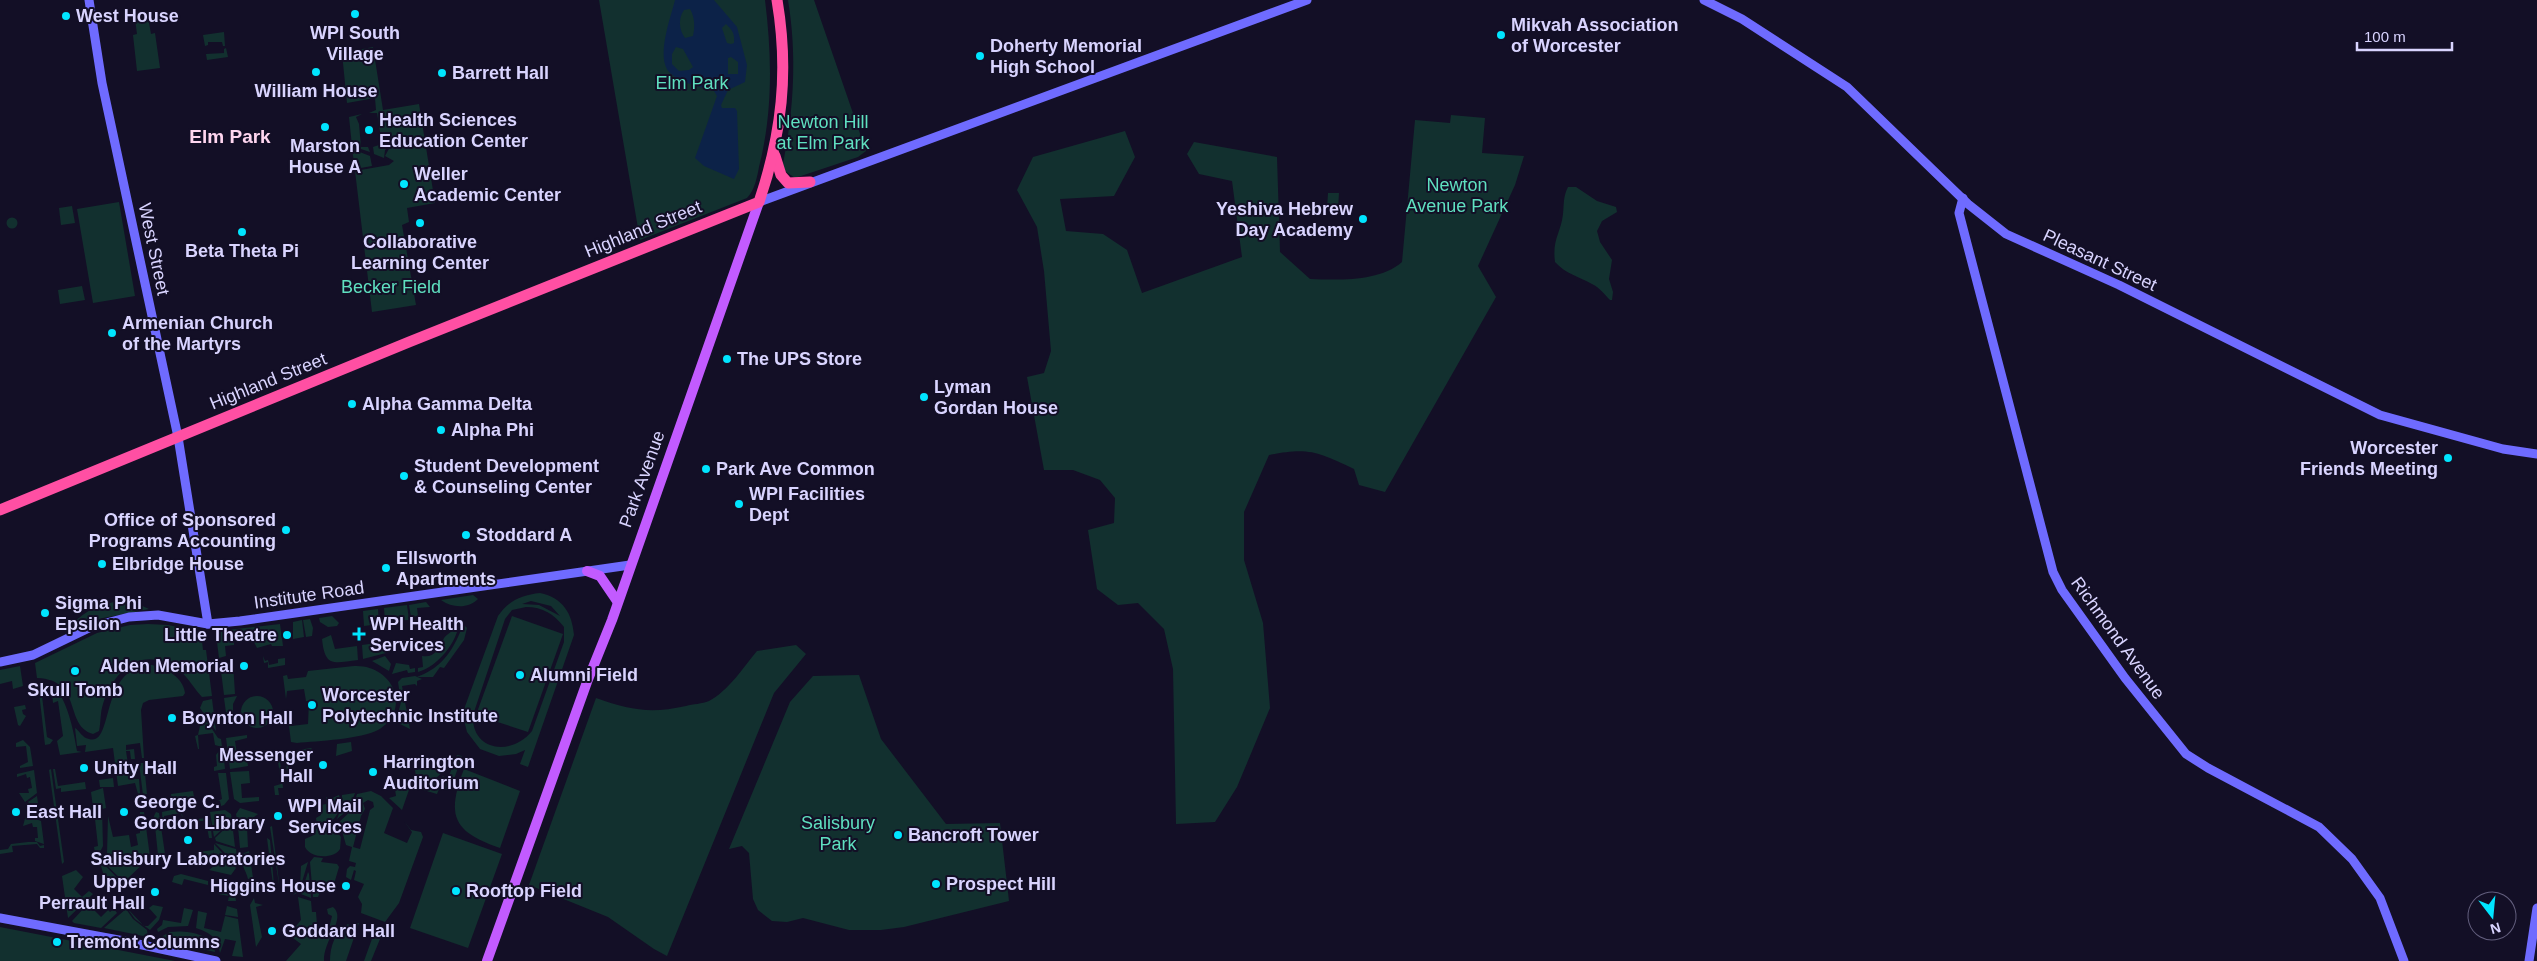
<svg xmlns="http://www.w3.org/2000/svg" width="2537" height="961" font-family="Helvetica,sans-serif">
<rect width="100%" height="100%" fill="#130f26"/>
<g fill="#12302f" fill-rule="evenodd">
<path d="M599,0H765C772,56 773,112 759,167C757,177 755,190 747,198L640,240Z"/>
<path d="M788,0H814L866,151L858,157L795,178L785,171L783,164C794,109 797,55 788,0Z"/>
<polygon points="148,17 151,34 155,33 160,68 137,71 133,35 137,34 135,19"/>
<polygon points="224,32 225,46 223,46 222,42 208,42 208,45 205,46 203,35"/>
<polygon points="373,47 383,110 419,104 435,203 407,208 409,222 402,225 416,305 372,312 355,171 389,165 394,161 385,156 391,145 385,150 384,158 374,154 373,147 382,144 377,113 369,113 376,110 375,98 347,103 342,53"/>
<polygon points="226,48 228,57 207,60 206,54 224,53 224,49"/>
<polygon points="362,114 356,117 359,124 361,147 368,147 370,152 352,146 349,117"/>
<path d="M1451,115L1485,118L1482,153L1524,156L1515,185L1478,266L1496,297L1385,492L1359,485L1354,469C1318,452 1309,447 1269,455L1244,512V560L1263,623L1270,708L1237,787L1215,822L1176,824L1173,669L1164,629L1138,603L1118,605L1097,589L1088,530L1114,523L1115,498L1100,480L1073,470H1044L1027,377L1044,373L1051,351L1044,271L1037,227L1017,190L1033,157L1125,131L1135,157L1114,196L1060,199L1066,231L1103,234L1127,250L1142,293L1242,257L1232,181L1199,174L1187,154L1194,142L1277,157L1280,252L1310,279C1339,280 1379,282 1402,262L1415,120L1450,123Z"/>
<polygon points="352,149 370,156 372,166 355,169"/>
<path d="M1568,187H1576L1597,201L1616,207L1617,212L1602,221L1597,231L1600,242L1612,260L1609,279L1613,292L1612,300H1610C1604,294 1600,288 1592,284C1578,276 1566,274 1555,262C1552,239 1561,233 1563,214C1564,204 1563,197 1568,187Z"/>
<polygon points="1328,193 1339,193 1338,210 1327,209"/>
<polygon points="119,202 135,296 93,303 77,209"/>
<polygon points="72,206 75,223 61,225 59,208"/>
<circle cx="12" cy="223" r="5.5"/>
<polygon points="82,286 85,300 60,304 58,290"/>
<path d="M540,593C563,598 572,613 574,635L528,767L520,764L525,750L516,754L499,756L480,749L467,732L464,720L463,712L498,616C509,600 522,595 540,593ZM531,601L551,606L560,616L539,605L522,604ZM526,607C543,607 554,614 564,627V642L532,731C511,757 471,751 473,715L505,619L512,610Z"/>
<path d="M473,595L478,599C468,609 452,608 441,600Z"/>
<path d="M114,602L138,604L149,609L103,618L69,631L67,630C80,614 94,606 114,602Z"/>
<polygon points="426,602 430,607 417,608 418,616 411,617 409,605"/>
<polygon points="407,605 409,620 385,621 384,608"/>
<polygon points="378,609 379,624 364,626 363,611"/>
<path d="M454,615L459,622C458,642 437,667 418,672V668L423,667L422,656C435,658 439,649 444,638C446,635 451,632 453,630Z"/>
<polygon points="332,616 339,623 337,626 328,627 320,622 319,618"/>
<polygon points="512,616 563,634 528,732 476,715"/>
<polygon points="310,619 313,628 312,636 306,637 303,620"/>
<polygon points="302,620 304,637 293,639 293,622"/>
<path d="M148,624L168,625L201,632L203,650H206L212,696L202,697C194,689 189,678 180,671C145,644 115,667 103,704C100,713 101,722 99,731L93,734C63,725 84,680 37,678L35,663L97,633L130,625Z"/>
<polygon points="280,624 283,646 272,646 271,644 257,648 253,640 234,641 234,645 225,646 226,656 219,658 216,634 218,631"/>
<path d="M463,624L467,628L464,640L444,668L440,667L433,677H417C421,675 427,673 431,670C447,661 458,640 463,624Z"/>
<path d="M331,635L335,649L357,646L358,660C334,663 325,668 322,639Z"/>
<polygon points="384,642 386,653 363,659 362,645"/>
<path d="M796,645L806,654L774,693L667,956L654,949L608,917L529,885L596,698C630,710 650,714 686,706C693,704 702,704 709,701C728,691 743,668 757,651Z"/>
<polygon points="263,656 265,661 268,660 269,665 278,663 278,659 285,658 285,665 268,668 268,662 264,663"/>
<polygon points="385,656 391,664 389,671 372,661"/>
<polygon points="233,662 235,694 224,695 220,663"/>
<polygon points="396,663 409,665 410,669 415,668 415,672 408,673 407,670 392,674"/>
<path d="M152,665C166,668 183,677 185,693L183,696L149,700L143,703L141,710L144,758H142L140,743L126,745V750L134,749L135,759H131L130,751H126L128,764H132L133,779H139L141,805L135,783L118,786L113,748L85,752L86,745L77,746L75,728C79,730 82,738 89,739C115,747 98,666 152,665Z"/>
<polygon points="20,666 23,686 13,689 12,681 0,684 0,670"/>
<path d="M354,666C393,664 413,710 378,730C362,739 317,741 297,743L291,742L288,718L291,726L308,724L309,701H306L304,689L287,691L286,699L283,676L287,675L288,679L306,677L308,671Z"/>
<polygon points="859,675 881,739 946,824 1000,823 1009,901 904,927 881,930 849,930 803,918 787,922 772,921 758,910 753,899 749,853 742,846 729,849 790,702 813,676"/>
<polygon points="415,676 422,679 417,681 417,686 415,684 402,686 410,729 396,722 401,702 398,682 402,678"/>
<polygon points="38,683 45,684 46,690 41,688 47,737 53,740 50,744 45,745"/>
<path d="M51,685C67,695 74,733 77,751L82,752L60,755L57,741L63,736L58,701L53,703Z"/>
<polygon points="237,696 233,704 233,716 227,720 224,698"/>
<circle cx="257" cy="712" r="16"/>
<polygon points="212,699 216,731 200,708 203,701"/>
<polygon points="25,705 26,709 22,710 23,714 26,716 20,726 18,725 14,707"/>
<polygon points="206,720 218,738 221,739 222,747 215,745 213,733 198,735 199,749 198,749 195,736 198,735 201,721"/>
<polygon points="247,735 247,738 235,741 237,754 246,753 248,766 230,769 226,738"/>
<polygon points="23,740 30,747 33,766 20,768 20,766 28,762 26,746 16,747 16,743"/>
<polygon points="351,742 352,751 336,756 337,744"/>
<polygon points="311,748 315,752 287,755 290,781 288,781 285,752"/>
<polygon points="219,751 223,751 225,769 214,771 214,767 217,766 216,755"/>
<polygon points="457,755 462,756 450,791 444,789"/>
<polygon points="278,761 280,761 283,788 278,788 279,795 275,795 274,786 281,784"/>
<polygon points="139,763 144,763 147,794 143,795"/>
<polygon points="436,767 446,769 434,780 417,784 415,770"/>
<polygon points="51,769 64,862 62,864 49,770"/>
<polygon points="53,769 55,769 58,786 85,782 86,789 61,792 61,788 56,789"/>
<path d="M464,769L520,791L500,848C453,832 446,816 464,769Z"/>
<polygon points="34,770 37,793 25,802 19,793 29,793 28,789 32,788 30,777 27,778 26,774 17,777 17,774"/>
<polygon points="249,771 250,783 241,784 242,798 259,797 259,801 240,803 234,799 230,772"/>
<polygon points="218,773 226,773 229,799 224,805 221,806 220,801 218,801 222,799"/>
<polygon points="444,776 437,794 420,789 420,787"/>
<polygon points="113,778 114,787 100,787 99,780"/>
<polygon points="406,786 410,787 402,810 389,798 396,796 395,789 402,790"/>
<polygon points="103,788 106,808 102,809 103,846 101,850 95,853 94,847 98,846 94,810 88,809 93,807 91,792"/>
<polygon points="193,791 194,797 185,798 185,801 172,802 171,794"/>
<path d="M371,791L381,796L393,808L384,833L407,843L412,832L404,821L411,830L421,832L423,837L399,903L385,922L361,913L362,904L358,897L364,884L354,880L356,871L354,870L351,880L346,877L347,869L350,866L355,867L356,863L349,861L352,847L346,845L342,831L336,825L352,810L357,794ZM368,800L373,802L374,807L370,810L360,849L353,847L361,816L365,809L363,803Z"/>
<polygon points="355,793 349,809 337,819 342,806 342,795"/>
<path d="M339,795C343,805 338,817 329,823L325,821L317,825L316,818L321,815V805L326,804V797L330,799Z"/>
<polygon points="37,796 40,818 39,819 30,814 33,807 28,802"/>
<polygon points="181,808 183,820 181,813 164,816 166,829 163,827 162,812"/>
<polygon points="240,808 258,814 249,821 241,823 237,819 236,814"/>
<polygon points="225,810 231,814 232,820 214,837 210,812"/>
<polygon points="140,812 144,812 150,857 124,882 99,858 107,854 108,816 113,837 129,835 131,847 138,845 136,834 140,833"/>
<polygon points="156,812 159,813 165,854 158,855 154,816"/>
<polygon points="26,815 41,821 44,844 35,841 35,838 38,838 37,827 33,827 32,823 23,826"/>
<polygon points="207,818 210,820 212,838 209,838 206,821 198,821 197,819"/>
<polygon points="255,821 261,822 263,826 260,823 250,825 247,828 248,847 240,848 238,827"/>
<polygon points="232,822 235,847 216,841 215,838"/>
<polygon points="272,826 279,882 279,884 270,827"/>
<path d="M323,826L333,828L341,837L340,849C334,859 311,859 305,847V839L314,835L317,827Z"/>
<polygon points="443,833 502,854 468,948 410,928"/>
<polygon points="267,838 270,840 274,885 273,885"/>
<polygon points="28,842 37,842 40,846 44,845 44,848 40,848 37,844 12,846 13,852 0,854 0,850 8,849 11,844"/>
<polygon points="215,843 236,849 238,866"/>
<polygon points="214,844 236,868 231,875 209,870 214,866"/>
<polygon points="214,850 213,859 201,867 201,854 198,852"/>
<path d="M249,851L253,878L248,879C246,870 240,865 242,854Z"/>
<polygon points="314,857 323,858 321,862 337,864 339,867 334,884 331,883 329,889 322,887 318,897 313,897 310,862"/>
<polygon points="99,859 121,882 117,886 103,873"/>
<polygon points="308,862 299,892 293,895 300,888 301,866"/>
<polygon points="76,870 83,877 74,889 82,897 89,891 93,894 68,918 62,876"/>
<polygon points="308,872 309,874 311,898 301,894"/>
<polygon points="181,874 208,881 208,885 184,879 182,885 172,882 174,876"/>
<polygon points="222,887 234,889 236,901 228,901 229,896 218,894"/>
<path d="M298,897L311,901L312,912H316L317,925L326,931L329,929L332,916L328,914L327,909L333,907C347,919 323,940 324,961H286L301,944L289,935L301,920Z"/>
<polygon points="97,898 100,902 93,909 101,917 108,910 110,912 114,909 117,913 101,928 74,923 72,921 87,905"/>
<polygon points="254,898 255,903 263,905 256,907 262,937 256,947 250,905"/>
<polygon points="153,905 163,907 159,920 150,930 135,919 127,908 144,926 148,926 157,917 149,908"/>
<polygon points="227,906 237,909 238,917 225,915"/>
<polygon points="184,908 193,910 188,926 168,927 158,932 157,929 162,925 163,920 181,923"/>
<polygon points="126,909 133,919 147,930 148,937 104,928"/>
<path d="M198,911L207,913L204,928L221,932L225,916L238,919L243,957L232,956L236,941L225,939L220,953C218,937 210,933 196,928Z"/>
<path d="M356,923H359L346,961H330C330,947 335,931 348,924L350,926Z"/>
<polygon points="0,927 175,961 0,961"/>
<path d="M170,932C185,930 213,933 215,952L157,939Z"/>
<polygon points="370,932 378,935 380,939 371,961 364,961 373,936 369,934"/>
</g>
<path fill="#0c2248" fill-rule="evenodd" d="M675,0H714L737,27L747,65L745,82L728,90L721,105L722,108H735L737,111L739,169L734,179L704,166L695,158L717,96L714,91C699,86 682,84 670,73C655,58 671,17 675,0ZM690,9C695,17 695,28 693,36L685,38C679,30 678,18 684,10ZM726,24C732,30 735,33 734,43L731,44L727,43L722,28ZM676,47L683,49L693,67L689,70L679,71L672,64V54ZM731,57L738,62V74H728V58Z"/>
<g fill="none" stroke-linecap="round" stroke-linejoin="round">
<g stroke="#6f6bff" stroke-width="9">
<polyline points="89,0 102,83 178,437 208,624"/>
<polyline points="1704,0 1742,19 1847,87 1968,204 2006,234 2119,285 2380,415 2503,449 2537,454"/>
<polyline points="1963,198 1959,213 2053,572 2062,590 2125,678 2186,754 2208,768 2319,827 2352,859 2380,898 2404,961"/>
<polyline points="759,202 1307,0"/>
<polyline points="0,662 33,655 91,627 129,617 158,615 208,624 240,621 630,565"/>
<polyline points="0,918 124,941 216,961"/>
<polyline points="2529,961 2537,908"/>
</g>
<g stroke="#c25bff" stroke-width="10">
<polyline points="587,571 600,576 617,601"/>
<polyline points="487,961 587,682 612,620 759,202"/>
</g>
<g stroke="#ff4fa3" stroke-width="11">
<polyline points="775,156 781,175 788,183 810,182"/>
<path d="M0,510L409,342L759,202C782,134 789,71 777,0"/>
</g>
</g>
<g fill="#00e5ff" stroke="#130f26" stroke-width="2">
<circle cx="355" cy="14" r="5"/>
<circle cx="66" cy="16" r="5"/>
<circle cx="1501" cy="35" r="5"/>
<circle cx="980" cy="56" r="5"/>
<circle cx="316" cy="72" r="5"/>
<circle cx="442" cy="73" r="5"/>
<circle cx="325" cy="127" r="5"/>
<circle cx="369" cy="130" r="5"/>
<circle cx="404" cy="184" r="5"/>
<circle cx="1363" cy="219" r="5"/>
<circle cx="420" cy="223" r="5"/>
<circle cx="242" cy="232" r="5"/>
<circle cx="112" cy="333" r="5"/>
<circle cx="727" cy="359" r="5"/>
<circle cx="924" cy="397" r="5"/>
<circle cx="352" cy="404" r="5"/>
<circle cx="441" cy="430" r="5"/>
<circle cx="2448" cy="458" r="5"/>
<circle cx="706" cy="469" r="5"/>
<circle cx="404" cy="476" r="5"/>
<circle cx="739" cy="504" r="5"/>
<circle cx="286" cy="530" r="5"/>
<circle cx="466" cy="535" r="5"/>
<circle cx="102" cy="564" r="5"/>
<circle cx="386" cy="568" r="5"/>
<circle cx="45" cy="613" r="5"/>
<path d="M356.5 626.5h5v5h5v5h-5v5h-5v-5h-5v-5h5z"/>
<circle cx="287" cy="635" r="5"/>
<circle cx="244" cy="666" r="5"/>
<circle cx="75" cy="671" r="5"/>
<circle cx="520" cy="675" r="5"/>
<circle cx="312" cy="705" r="5"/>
<circle cx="172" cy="718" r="5"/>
<circle cx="323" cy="765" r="5"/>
<circle cx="84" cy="768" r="5"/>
<circle cx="373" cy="772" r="5"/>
<circle cx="16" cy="812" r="5"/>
<circle cx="124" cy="812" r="5"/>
<circle cx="278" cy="816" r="5"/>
<circle cx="898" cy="835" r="5"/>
<circle cx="188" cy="840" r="5"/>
<circle cx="936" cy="884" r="5"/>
<circle cx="346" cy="886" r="5"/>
<circle cx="456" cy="891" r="5"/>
<circle cx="155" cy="892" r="5"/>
<circle cx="272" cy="931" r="5"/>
<circle cx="57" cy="942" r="5"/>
</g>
<g text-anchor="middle" stroke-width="4" stroke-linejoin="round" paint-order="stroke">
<g font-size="18" font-weight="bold" fill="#d9d4ff" stroke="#130f26" text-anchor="start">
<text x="76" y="22">West House</text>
<text x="1511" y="31">Mikvah Association<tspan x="1511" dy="21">of Worcester</tspan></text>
<text x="355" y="39" text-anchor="middle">WPI South<tspan x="355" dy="21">Village</tspan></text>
<text x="990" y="52">Doherty Memorial<tspan x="990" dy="21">High School</tspan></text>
<text x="452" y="79">Barrett Hall</text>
<text x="316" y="97" text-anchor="middle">William House</text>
<text x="379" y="126">Health Sciences<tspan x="379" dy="21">Education Center</tspan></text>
<text x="325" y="152" text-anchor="middle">Marston<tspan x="325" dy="21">House A</tspan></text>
<text x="414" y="180">Weller<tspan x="414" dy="21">Academic Center</tspan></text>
<text x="1353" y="215" text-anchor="end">Yeshiva Hebrew<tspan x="1353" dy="21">Day Academy</tspan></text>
<text x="420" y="248" text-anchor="middle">Collaborative<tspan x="420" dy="21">Learning Center</tspan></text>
<text x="242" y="257" text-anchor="middle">Beta Theta Pi</text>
<text x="122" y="329">Armenian Church<tspan x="122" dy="21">of the Martyrs</tspan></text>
<text x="737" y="365">The UPS Store</text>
<text x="934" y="393">Lyman<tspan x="934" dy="21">Gordan House</tspan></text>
<text x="362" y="410">Alpha Gamma Delta</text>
<text x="451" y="436">Alpha Phi</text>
<text x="2438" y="454" text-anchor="end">Worcester<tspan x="2438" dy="21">Friends Meeting</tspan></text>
<text x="414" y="472">Student Development<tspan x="414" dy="21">&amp; Counseling Center</tspan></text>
<text x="716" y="475">Park Ave Common</text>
<text x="749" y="500">WPI Facilities<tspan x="749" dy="21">Dept</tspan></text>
<text x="276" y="526" text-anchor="end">Office of Sponsored<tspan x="276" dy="21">Programs Accounting</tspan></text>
<text x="476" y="541">Stoddard A</text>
<text x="396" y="564">Ellsworth<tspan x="396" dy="21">Apartments</tspan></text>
<text x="112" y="570">Elbridge House</text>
<text x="55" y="609">Sigma Phi<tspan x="55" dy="21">Epsilon</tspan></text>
<text x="370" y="630">WPI Health<tspan x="370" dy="21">Services</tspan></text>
<text x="277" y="641" text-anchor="end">Little Theatre</text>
<text x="234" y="672" text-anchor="end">Alden Memorial</text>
<text x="530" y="681">Alumni Field</text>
<text x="75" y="696" text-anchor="middle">Skull Tomb</text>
<text x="322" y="701">Worcester<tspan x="322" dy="21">Polytechnic Institute</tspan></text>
<text x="182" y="724">Boynton Hall</text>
<text x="313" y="761" text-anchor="end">Messenger<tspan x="313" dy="21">Hall</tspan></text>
<text x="383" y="768">Harrington<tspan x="383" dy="21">Auditorium</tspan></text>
<text x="94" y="774">Unity Hall</text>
<text x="134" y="808">George C.<tspan x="134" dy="21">Gordon Library</tspan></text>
<text x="288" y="812">WPI Mail<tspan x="288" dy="21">Services</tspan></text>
<text x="26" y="818">East Hall</text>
<text x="908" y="841">Bancroft Tower</text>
<text x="188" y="865" text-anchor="middle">Salisbury Laboratories</text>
<text x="145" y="888" text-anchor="end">Upper<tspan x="145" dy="21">Perrault Hall</tspan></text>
<text x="946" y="890">Prospect Hill</text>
<text x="336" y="892" text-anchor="end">Higgins House</text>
<text x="466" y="897">Rooftop Field</text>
<text x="282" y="937">Goddard Hall</text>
<text x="67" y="948">Tremont Columns</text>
</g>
<g font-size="18" fill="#5fe0c0" stroke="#130f26">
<text x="692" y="89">Elm Park</text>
<text x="823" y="128">Newton Hill<tspan x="823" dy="21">at Elm Park</tspan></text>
<text x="1457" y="191">Newton<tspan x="1457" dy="21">Avenue Park</tspan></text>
<text x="391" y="293">Becker Field</text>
<text x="838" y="829">Salisbury<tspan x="838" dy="21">Park</tspan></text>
</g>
<g font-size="18" fill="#d9d4ff" stroke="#130f26">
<text transform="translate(643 229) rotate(-22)" y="6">Highland Street</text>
<text transform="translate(154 249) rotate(78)" y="6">West Street</text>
<text transform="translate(2100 260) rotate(25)" y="6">Pleasant Street</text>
<text transform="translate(268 381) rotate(-22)" y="6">Highland Street</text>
<text transform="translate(642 479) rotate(-70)" y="6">Park Avenue</text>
<text transform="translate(309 595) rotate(-8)" y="6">Institute Road</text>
<text transform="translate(2118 638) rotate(54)" y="6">Richmond Avenue</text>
</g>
<g font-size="19" font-weight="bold" fill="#ffd6f0" stroke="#130f26">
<text x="230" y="143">Elm Park</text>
</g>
</g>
<g transform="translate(2492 916) rotate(164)"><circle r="24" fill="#130f26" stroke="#625e7d"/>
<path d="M0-4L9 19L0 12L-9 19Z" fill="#00e5ff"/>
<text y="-8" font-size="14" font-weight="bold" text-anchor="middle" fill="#d9d4ff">N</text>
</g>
<path d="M2357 42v8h95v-8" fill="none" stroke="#d9d4ff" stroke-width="2.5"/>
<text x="2364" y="42" font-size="15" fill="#d9d4ff" stroke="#130f26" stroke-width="4" paint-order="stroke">100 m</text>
</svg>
